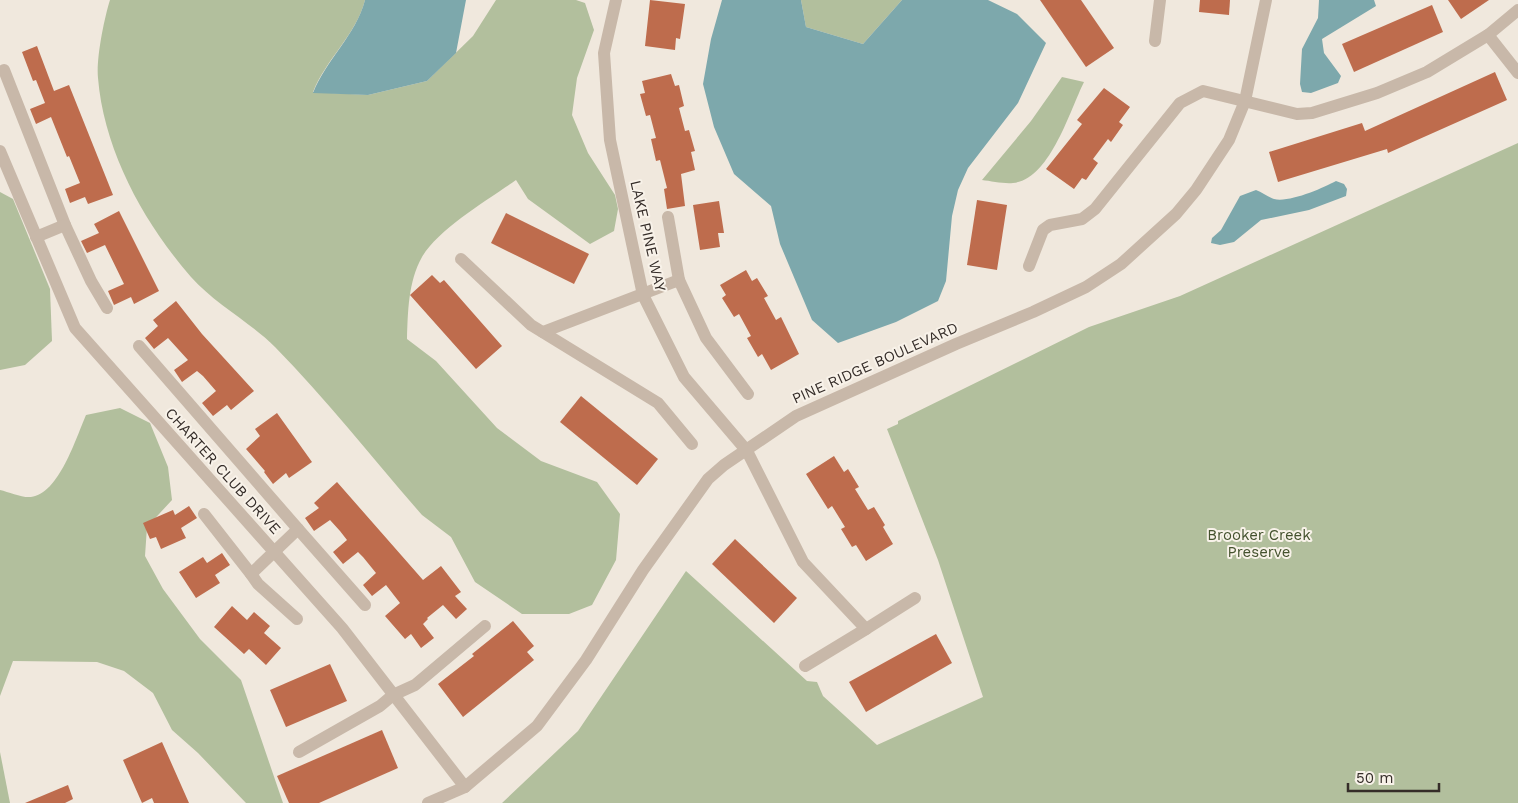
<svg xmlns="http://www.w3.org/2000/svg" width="1518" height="803" font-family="'Work Sans',sans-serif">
<rect width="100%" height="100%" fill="#f0e8dd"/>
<g fill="#b2bf9d">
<path d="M110,0H365C356,35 326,59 313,92L368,95L427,81L473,36L496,0H576L585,3L594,30L577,78L572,115L588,153L615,195L618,209L614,231L590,244L528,199L516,180C489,199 438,229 422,257C408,282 408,312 407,339L436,361L497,428L541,461L597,482L620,514L616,560L592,605L569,614H522L475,582L451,537L422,515C373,459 327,400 275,347C250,322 215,304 191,277C144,223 104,151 98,78C96,59 104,19 110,0Z"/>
<polygon points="801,0 902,0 863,44 806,27"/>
<path d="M1062,77L1084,82C1070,110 1050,180 1013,183C1004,184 991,181 982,180L1031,121Z"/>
<polygon points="1518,143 1518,803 502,803 578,731 686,571 807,681 817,682 823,696 877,745 983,697 938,560 887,429 898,424 898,421 1089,327 1180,296"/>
<polygon points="0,192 13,199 50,289 52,341 25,365 0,370"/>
<path d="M120,408L150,423L168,467L172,500L147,527L145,556L163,589L200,639L241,680L283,803H246L198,753L172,730L153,693L124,671L97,662L13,661L0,696V490C9,492 22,498 31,497C59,494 76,438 86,415Z"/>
<polygon points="0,752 10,803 0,803"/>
</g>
<g fill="#7da8ac">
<path d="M365,0H466L456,53L427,81L368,95L313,93C326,60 356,35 365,0Z"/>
<polygon points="722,0 801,0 806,27 863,44 902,0 988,0 1017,14 1046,43 1018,103 968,168 958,190 952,216 946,281 938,301 896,322 838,343 812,320 780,244 771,206 734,174 714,127 703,84 711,39"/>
<polygon points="1319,0 1374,0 1376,6 1322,39 1324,53 1341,76 1338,83 1311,93 1302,92 1300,84 1302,49 1318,18"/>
<path d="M1336,181L1344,184L1347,189L1346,196L1309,210L1261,220L1234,242L1220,245L1211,243L1212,238L1221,230L1240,196L1256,190C1262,192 1268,197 1274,199C1289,203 1323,188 1336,181Z"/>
</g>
<g fill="#be6c4d">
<polygon points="650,0 685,4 680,39 676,38 675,50 645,46"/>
<polygon points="1040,0 1081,0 1114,48 1086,67"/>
<polygon points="1200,0 1230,0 1229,15 1199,12"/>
<polygon points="1448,0 1489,0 1461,19"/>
<polygon points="1432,5 1443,32 1354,72 1342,44"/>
<polygon points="37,46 54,91 69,85 113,195 88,204 85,197 70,203 65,189 80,183 69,156 67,157 51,117 36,124 30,109 45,103 36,80 33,81 22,52"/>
<polygon points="1495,72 1507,100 1388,153 1387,149 1278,182 1269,152 1362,123 1365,131"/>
<polygon points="671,74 675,86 679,85 684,106 679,108 685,131 689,130 695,151 691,152 695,170 681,174 685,206 667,209 664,189 667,188 660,160 656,161 651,139 656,138 650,115 646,116 640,94 645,93 642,81"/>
<polygon points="1104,88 1130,107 1119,122 1123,125 1111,142 1108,139 1093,159 1098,163 1086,180 1082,178 1074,189 1046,169 1082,124 1077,120"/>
<polygon points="977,200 1007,205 997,270 967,265"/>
<polygon points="719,201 724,233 718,233 720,247 700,250 693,205"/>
<polygon points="119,211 159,291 134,304 131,297 114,305 108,291 124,284 105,245 87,253 81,241 99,233 94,224"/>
<polygon points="506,213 589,254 574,284 491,243"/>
<polygon points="746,270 752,281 757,278 768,296 764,298 776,320 781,317 799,354 771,370 762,354 758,357 747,338 751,336 739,314 734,317 722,298 726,295 720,285"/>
<polygon points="432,275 440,283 444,280 502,346 476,369 410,295"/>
<polygon points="176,301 202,334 254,391 231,410 227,405 213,416 202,403 216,391 203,376 197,371 182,382 174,370 188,360 168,338 154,349 145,338 158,326 153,320"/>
<polygon points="581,396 658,459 637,485 560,422"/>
<polygon points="277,413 312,462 289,478 286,473 273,484 264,472 265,471 246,449 260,436 255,429"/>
<polygon points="834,456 844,472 848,469 859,487 855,489 868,510 874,507 885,525 883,527 893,544 866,561 856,545 852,547 841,529 845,527 832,506 828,509 806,474"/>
<polygon points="337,482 423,580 441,566 461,592 455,596 467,609 456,619 443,605 427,618 428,619 423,624 434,638 421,648 411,634 405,639 385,616 400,603 386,585 372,596 363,585 376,573 363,557 358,552 343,564 333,552 347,540 340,531 330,520 314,531 305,518 319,508 314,503"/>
<polygon points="189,506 197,518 181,528 186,538 161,549 156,537 150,539 143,523 173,510 175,515"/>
<polygon points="735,539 797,598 774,623 712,564"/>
<polygon points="222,553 230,565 215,575 220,583 196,598 179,572 203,557 207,563"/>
<polygon points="232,606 247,620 254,612 270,626 264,633 281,648 266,665 249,649 244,654 214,627"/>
<polygon points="513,621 534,646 527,652 534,660 463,717 438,684 474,656 472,654"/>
<polygon points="936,634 952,663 866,712 849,682"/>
<polygon points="330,664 347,701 286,727 270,690"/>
<polygon points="382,730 398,768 319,803 289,803 277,776"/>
<polygon points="162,742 189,803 154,803 152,798 142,803 123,760"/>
<polygon points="68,785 73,799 65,803 25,803"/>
</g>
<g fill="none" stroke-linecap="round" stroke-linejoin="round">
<g stroke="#c8b8a9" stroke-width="12">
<polyline points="616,0 604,53 610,140 643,295 684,377 747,451 803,562 866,629 915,598"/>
<polyline points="1488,35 1518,73"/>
<polyline points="1155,41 1160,0"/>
<polyline points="4,70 65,225"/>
<polyline points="0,151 75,328 342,628 465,787"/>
<polyline points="668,217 679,280"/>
<polyline points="36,237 65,225 91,281 107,308"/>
<polyline points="461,259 531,325 658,403 692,444"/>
<polyline points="1029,266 1043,230 1050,225 1082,219 1095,209 1180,103 1203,91 1297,114 1312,113 1377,93 1427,72 1488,35 1518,10"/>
<polyline points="543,332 679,280 706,338 748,394"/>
<polyline points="139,346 298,529"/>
<polyline points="204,514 251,574"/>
<polyline points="297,619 258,584 251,574 298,529 365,605"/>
<polyline points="805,666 866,629"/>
<polyline points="299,752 380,706 393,695 415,685 485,626"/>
<polyline points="428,803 465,787 537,726 586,660 643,570 708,479 724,465 796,416 956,344 1033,312 1086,287 1121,264 1176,214 1196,190 1229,140 1245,101 1266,0"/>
</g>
</g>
<g text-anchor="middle" stroke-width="4" stroke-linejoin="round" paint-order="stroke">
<g font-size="15" fill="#352d29" stroke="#f8f2e9">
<text transform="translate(648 236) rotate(77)" y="5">LAKE PINE WAY</text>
<text transform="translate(875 363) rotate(-24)" y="5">PINE RIDGE BOULEVARD</text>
<text transform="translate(223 471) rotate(48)" y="5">CHARTER CLUB DRIVE</text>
</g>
<g font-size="15" fill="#44522e" stroke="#f8f2e9">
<text x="1259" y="540">Brooker Creek<tspan x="1259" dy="17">Preserve</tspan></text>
</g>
</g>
<path d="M1348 783v8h91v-8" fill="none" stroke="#352d29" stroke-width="2.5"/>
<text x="1356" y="783" font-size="15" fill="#352d29" stroke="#f8f2e9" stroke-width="4" paint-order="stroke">50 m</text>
</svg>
